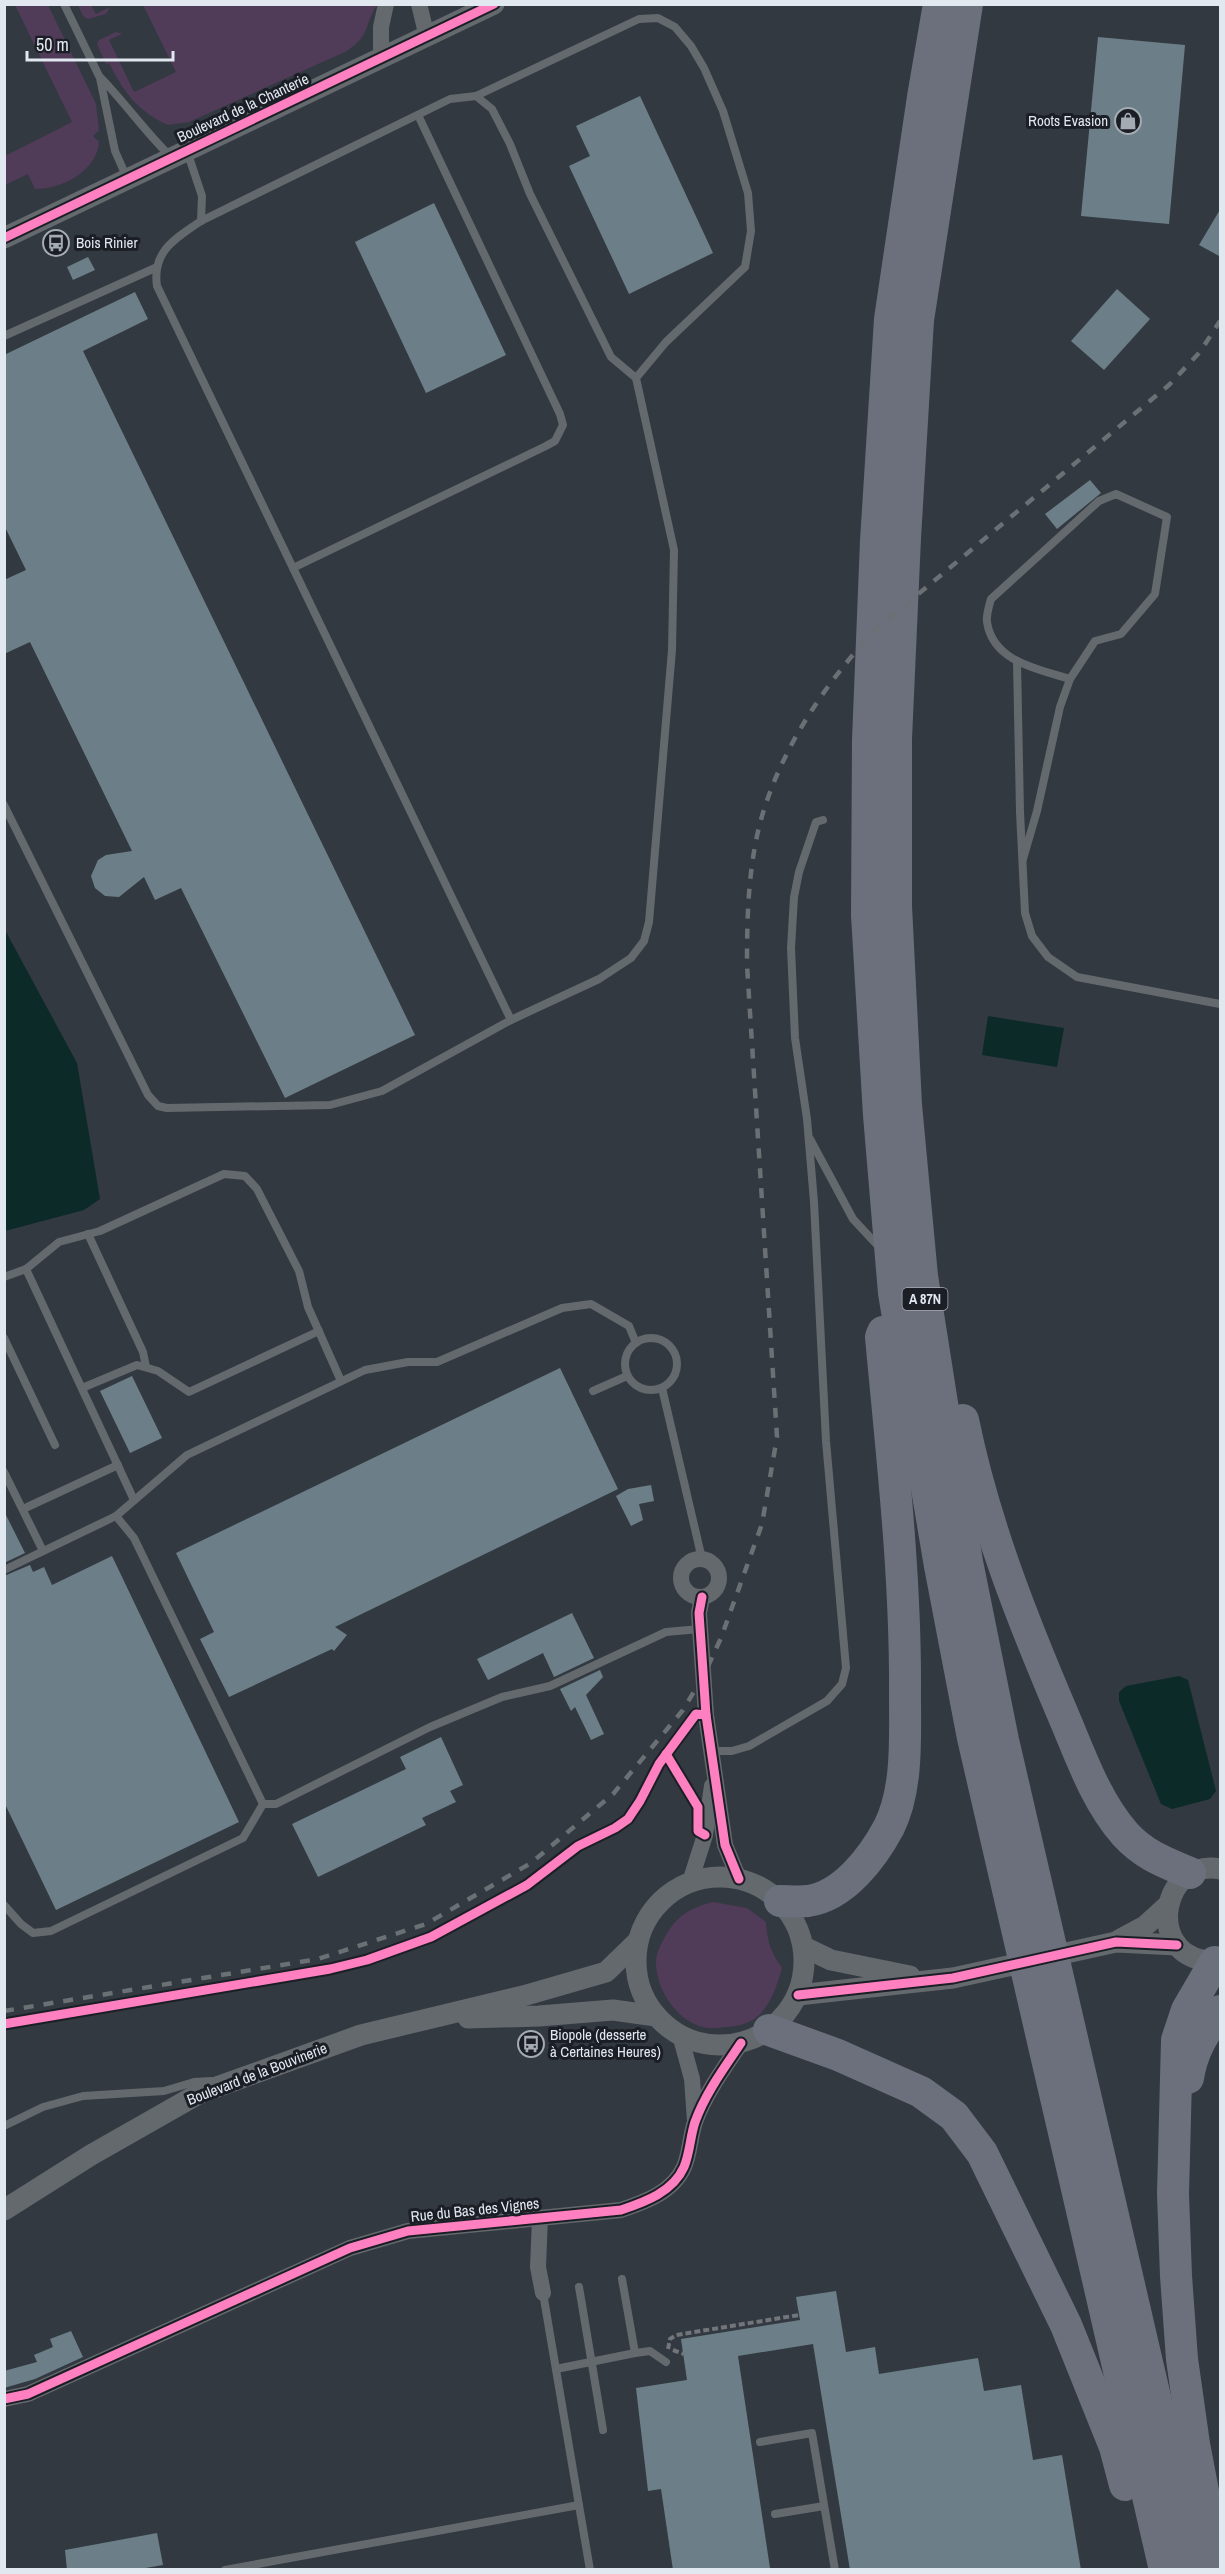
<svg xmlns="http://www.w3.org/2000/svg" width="1225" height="2574" font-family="'Archivo Narrow',sans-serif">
<rect width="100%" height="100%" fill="#333940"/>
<g fill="#503b59">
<path d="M15,5H48L96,104L99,130L93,136L99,142C97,171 62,189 35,189L28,174L5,185V156L72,122Z"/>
<polygon points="78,5 91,5 96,14 110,7 106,14 88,19 83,16"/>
<path d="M143,5H377C363,27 371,36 345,52L189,122L168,125C138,112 123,91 109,63L106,64L97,44L99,40L116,32L122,34L109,40L134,92L176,72Z"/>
<path d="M713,1902L747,1908L766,1922C767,1941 771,1953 782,1968C777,1985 771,2005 757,2017C750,2023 736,2027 727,2027C721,2027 714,2029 708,2028C678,2024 655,1989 656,1961C656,1953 662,1942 666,1935C678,1915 690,1908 713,1902Z"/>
</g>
<g fill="#0b2a28">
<polygon points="5,930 77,1063 100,1199 84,1210 5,1231"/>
<polygon points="988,1016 1064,1028 1057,1067 982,1055"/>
<polygon points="1179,1676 1188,1680 1216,1791 1210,1799 1172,1809 1161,1804 1119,1701 1119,1692 1126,1686"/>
</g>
<g fill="#6c7f88">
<polygon points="1098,37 1185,45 1169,224 1081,216"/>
<polygon points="640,96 713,253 629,294 569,166 590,156 576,126"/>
<polygon points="434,203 506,355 426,393 355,242"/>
<polygon points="1221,208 1221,257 1199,245"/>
<polygon points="88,257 95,270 73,280 67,267"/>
<polygon points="1117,289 1150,319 1104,370 1071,341"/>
<polygon points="135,292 148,319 83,351 415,1035 285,1098 181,888 155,900 144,877 119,897 105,896 95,888 91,876 98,860 106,855 132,851 30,642 4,654 4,580 26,570 4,525 4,355"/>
<polygon points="1090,480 1101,493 1057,529 1045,514"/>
<polygon points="560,1368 618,1489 335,1627 347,1635 334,1651 332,1649 229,1697 200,1639 214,1632 176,1553"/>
<polygon points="132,1376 162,1438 130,1453 100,1391"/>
<polygon points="651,1485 654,1501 639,1504 643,1520 631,1526 616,1496 628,1489"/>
<polygon points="4,1511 25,1553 4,1563"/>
<polygon points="112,1556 239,1822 56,1910 4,1802 4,1576 30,1565 33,1572 44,1567 52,1585"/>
<polygon points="572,1613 594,1658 554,1677 543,1653 488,1680 477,1659"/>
<polygon points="600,1670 603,1677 586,1695 604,1734 591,1740 575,1707 571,1711 560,1689"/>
<polygon points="441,1737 463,1785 450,1791 456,1802 422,1818 426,1825 318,1877 292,1824 406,1769 400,1757"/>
<polygon points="836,2291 846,2352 875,2347 879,2374 978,2358 984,2391 1021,2385 1033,2460 1062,2455 1081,2570 850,2570 813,2344 738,2356 770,2568 673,2570 661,2489 648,2491 636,2388 687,2380 681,2339 800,2320 796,2297"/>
<polygon points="71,2331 83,2357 35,2379 4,2388 4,2371 37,2362 34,2355 53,2347 50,2339"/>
<polygon points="157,2533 163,2565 134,2570 67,2570 65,2550"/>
</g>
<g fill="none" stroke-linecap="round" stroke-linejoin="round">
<g stroke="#72767b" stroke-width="4" stroke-dasharray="6 3" stroke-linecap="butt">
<polyline points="668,2349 670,2339 676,2335 799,2315"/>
<polyline points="673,2350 684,2354"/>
</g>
<g stroke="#64696e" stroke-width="8">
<polyline points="64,4 100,78 115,151 127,178"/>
<path d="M101,78C126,104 146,133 172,158"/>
<polyline points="187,151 202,196 201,221"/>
<polyline points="4,336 155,268"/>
<polyline points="293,568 546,446 555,441 563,425 560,414 418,115"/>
<polyline points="1017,662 1020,812 1025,913 1032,936 1048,957 1077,977 1220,1004"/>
<polyline points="4,805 148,1095 158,1106 167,1108 330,1105 382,1091 511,1020 599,979 631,958 644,941 649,922 672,650 674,550 636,378 611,357 530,194 510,144 492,109 476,96"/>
<path d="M1023,859L1037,811L1060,707L1070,679L1095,641L1121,634L1155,594L1167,517L1116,494L1099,501L991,599C989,606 986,615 987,622C993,662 1038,669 1070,679"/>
<path d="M511,1020L157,286C152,252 174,239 201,221L450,99L476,96L639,19L658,18L675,27L691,46L704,68L723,111L748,193L751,231L745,267L666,342L636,378"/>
<polyline points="810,1139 853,1219 880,1248"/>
<polyline points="88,1234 143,1352 146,1367"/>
<polyline points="26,1269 59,1242 100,1231 224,1174 245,1176 257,1189 299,1271 308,1307 341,1381"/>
<polyline points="4,1277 26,1269 134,1500"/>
<polyline points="4,1338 55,1445"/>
<circle cx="651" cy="1364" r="26"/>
<polyline points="82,1388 137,1365 158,1371 189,1392 319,1331"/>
<polyline points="662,1388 702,1559"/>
<polyline points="593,1391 627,1376"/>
<polyline points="4,1472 43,1551"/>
<polyline points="23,1509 118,1465"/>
<polyline points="116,1516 134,1538 263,1804 276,1804 430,1727 502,1697 550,1686 666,1632 700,1629"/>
<polyline points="4,1570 116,1516 187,1455 365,1370 408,1362 437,1362 562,1308 591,1304 629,1326 636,1343"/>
<polyline points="712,1751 732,1751 749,1746 827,1701 842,1684 846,1668 826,1441 814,1202 807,1119 795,1038 791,948 794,897 799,872 816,822 823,820"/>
<polyline points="4,1905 21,1924 33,1933 51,1931 243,1838 263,1804"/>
<polyline points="4,2126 43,2107 83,2096 164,2091 194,2082 211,2081"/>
<polyline points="579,2287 603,2430"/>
<polyline points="543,2293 590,2570"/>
<polyline points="635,2353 650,2351 666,2362"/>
<polyline points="556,2369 635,2353 622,2279"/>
<polyline points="760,2442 812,2433 835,2570"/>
<polyline points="775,2514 824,2506"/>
<polyline points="225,2570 579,2505"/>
</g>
<g stroke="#64696e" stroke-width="16">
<polyline points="419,4 427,37"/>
<polyline points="381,59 381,27 386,4"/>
<circle cx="700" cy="1578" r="19"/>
<polyline points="702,1597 699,1613 706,1715 725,1845 739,1879"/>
<polyline points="690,1882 705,1835 712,1786"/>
<polyline points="680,2035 692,2079 695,2121"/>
<polyline points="540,2218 538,2267 543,2293"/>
<path d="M4,2399L28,2394L350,2248L408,2231L621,2210C645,2202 673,2192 684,2167C690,2153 690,2137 695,2122C705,2094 724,2068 741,2043"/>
</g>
<g stroke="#64696e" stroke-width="21">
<polyline points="4,238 494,4"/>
<path d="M1220,1869C1163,1858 1146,1949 1202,1960C1209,1961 1214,1962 1220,1961"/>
<circle cx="720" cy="1961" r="84"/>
<polyline points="1119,1940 1145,1926 1167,1906"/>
<polyline points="804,1947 831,1960 910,1976"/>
<polyline points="798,1995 953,1978 1116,1942 1177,1945"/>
<polyline points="468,2018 539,2016 613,2010 656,2016"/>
<polyline points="4,2210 91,2155 200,2093 361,2035 523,1996 606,1972 638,1941"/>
</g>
<g stroke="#6c707c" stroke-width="32">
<polyline points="939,4 923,97 890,319 876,541 868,740 867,915 879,1115 894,1293 940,1566 973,1738 1165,2570"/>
<polyline points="967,4 918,320 905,538 896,739 896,906 906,1105 922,1276 967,1562 1003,1740 1195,2570"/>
<path d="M963,1420C984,1523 1023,1621 1064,1717C1081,1757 1096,1801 1125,1834C1144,1855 1164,1862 1190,1873"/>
<path d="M780,1901C789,1901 799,1902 808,1901C844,1896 873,1857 889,1827C908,1789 905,1737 905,1696C906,1576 892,1457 881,1337L883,1332"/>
<polyline points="1215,1962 1187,2010 1177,2040 1173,2194 1176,2276 1182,2359 1194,2444 1218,2570"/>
<polyline points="769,2030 838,2055 921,2092 954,2116 982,2153 1066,2325 1115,2447 1125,2485"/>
<path d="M1188,2078C1192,2051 1204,2032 1220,2011"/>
</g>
<path stroke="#6b7075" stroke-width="4.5" stroke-dasharray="10 10" stroke-linecap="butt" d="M4,2011L318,1959L426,1924L531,1863L613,1794L683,1710L704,1675L721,1638L762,1524L777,1437L747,965C747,918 748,873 759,827C778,753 823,686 874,631L1169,385L1200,352L1220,321"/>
<defs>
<g id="cycleway">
<polyline points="4,238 494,4"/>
<polyline points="702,1597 699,1613 706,1715 725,1845 739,1879"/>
<polyline points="666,1754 698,1807 698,1831 705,1835"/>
<polyline points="798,1995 953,1978 1116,1942 1177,1945"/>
<polyline points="4,2024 330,1969 367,1960 431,1937 527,1885 578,1846 615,1828 628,1819 640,1801 659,1764 696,1714 706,1715"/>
<path d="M4,2399L28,2394L350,2248L408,2231L621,2210C645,2202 673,2192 684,2167C690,2153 690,2137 695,2122C705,2094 724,2068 741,2043"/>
</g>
</defs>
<use href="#cycleway" stroke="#1b1f25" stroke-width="13"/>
<use href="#cycleway" stroke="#ff80c0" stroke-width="9"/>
</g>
<defs>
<symbol id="shop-ring" viewBox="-11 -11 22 22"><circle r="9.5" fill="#1b1f25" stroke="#a4abb2" stroke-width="1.5"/><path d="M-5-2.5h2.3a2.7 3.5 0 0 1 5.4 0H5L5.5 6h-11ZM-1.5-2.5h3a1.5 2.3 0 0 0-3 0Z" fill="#a4abb2"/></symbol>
<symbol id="bus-ring" viewBox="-11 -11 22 22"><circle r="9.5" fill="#1b1f25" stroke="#a4abb2" stroke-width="1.5"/><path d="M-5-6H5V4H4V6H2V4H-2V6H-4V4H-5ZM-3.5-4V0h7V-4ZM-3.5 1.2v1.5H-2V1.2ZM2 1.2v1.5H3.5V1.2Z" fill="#a4abb2"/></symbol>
</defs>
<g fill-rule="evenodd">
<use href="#shop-ring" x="1113" y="106" width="30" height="30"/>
<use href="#bus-ring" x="41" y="228" width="30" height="30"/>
<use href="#bus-ring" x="516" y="2029" width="30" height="30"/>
</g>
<g text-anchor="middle" stroke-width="6" stroke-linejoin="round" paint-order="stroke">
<rect fill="#1b1f25" stroke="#a6acb3" stroke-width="1.5" x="902.5" y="1288" width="45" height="22" rx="4.5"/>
<g font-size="14" font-weight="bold" fill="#e1e8f0">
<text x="925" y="1304">A 87N</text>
</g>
<g font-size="15" fill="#e1e8f0" stroke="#1b1f25">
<text transform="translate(243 108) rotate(-25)" y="5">Boulevard de la Chanterie</text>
<text transform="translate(257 2074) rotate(-21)" y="5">Boulevard de la Bouvinerie</text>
<text transform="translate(475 2210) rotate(-6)" y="5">Rue du Bas des Vignes</text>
</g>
<g font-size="15" fill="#e1e8f0" stroke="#1b1f25" text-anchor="start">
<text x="1108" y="126" text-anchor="end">Roots Evasion</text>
<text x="76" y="248">Bois Rinier</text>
<text x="550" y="2040">Biopole (desserte<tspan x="550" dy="17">à Certaines Heures)</tspan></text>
</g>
</g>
<rect width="1225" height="2574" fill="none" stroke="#e1e8f0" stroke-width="12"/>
<path d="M27 51v9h146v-9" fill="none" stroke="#e1e8f0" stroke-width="3"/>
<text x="36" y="51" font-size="18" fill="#e1e8f0" stroke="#1b1f25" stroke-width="4.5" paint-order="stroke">50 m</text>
</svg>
